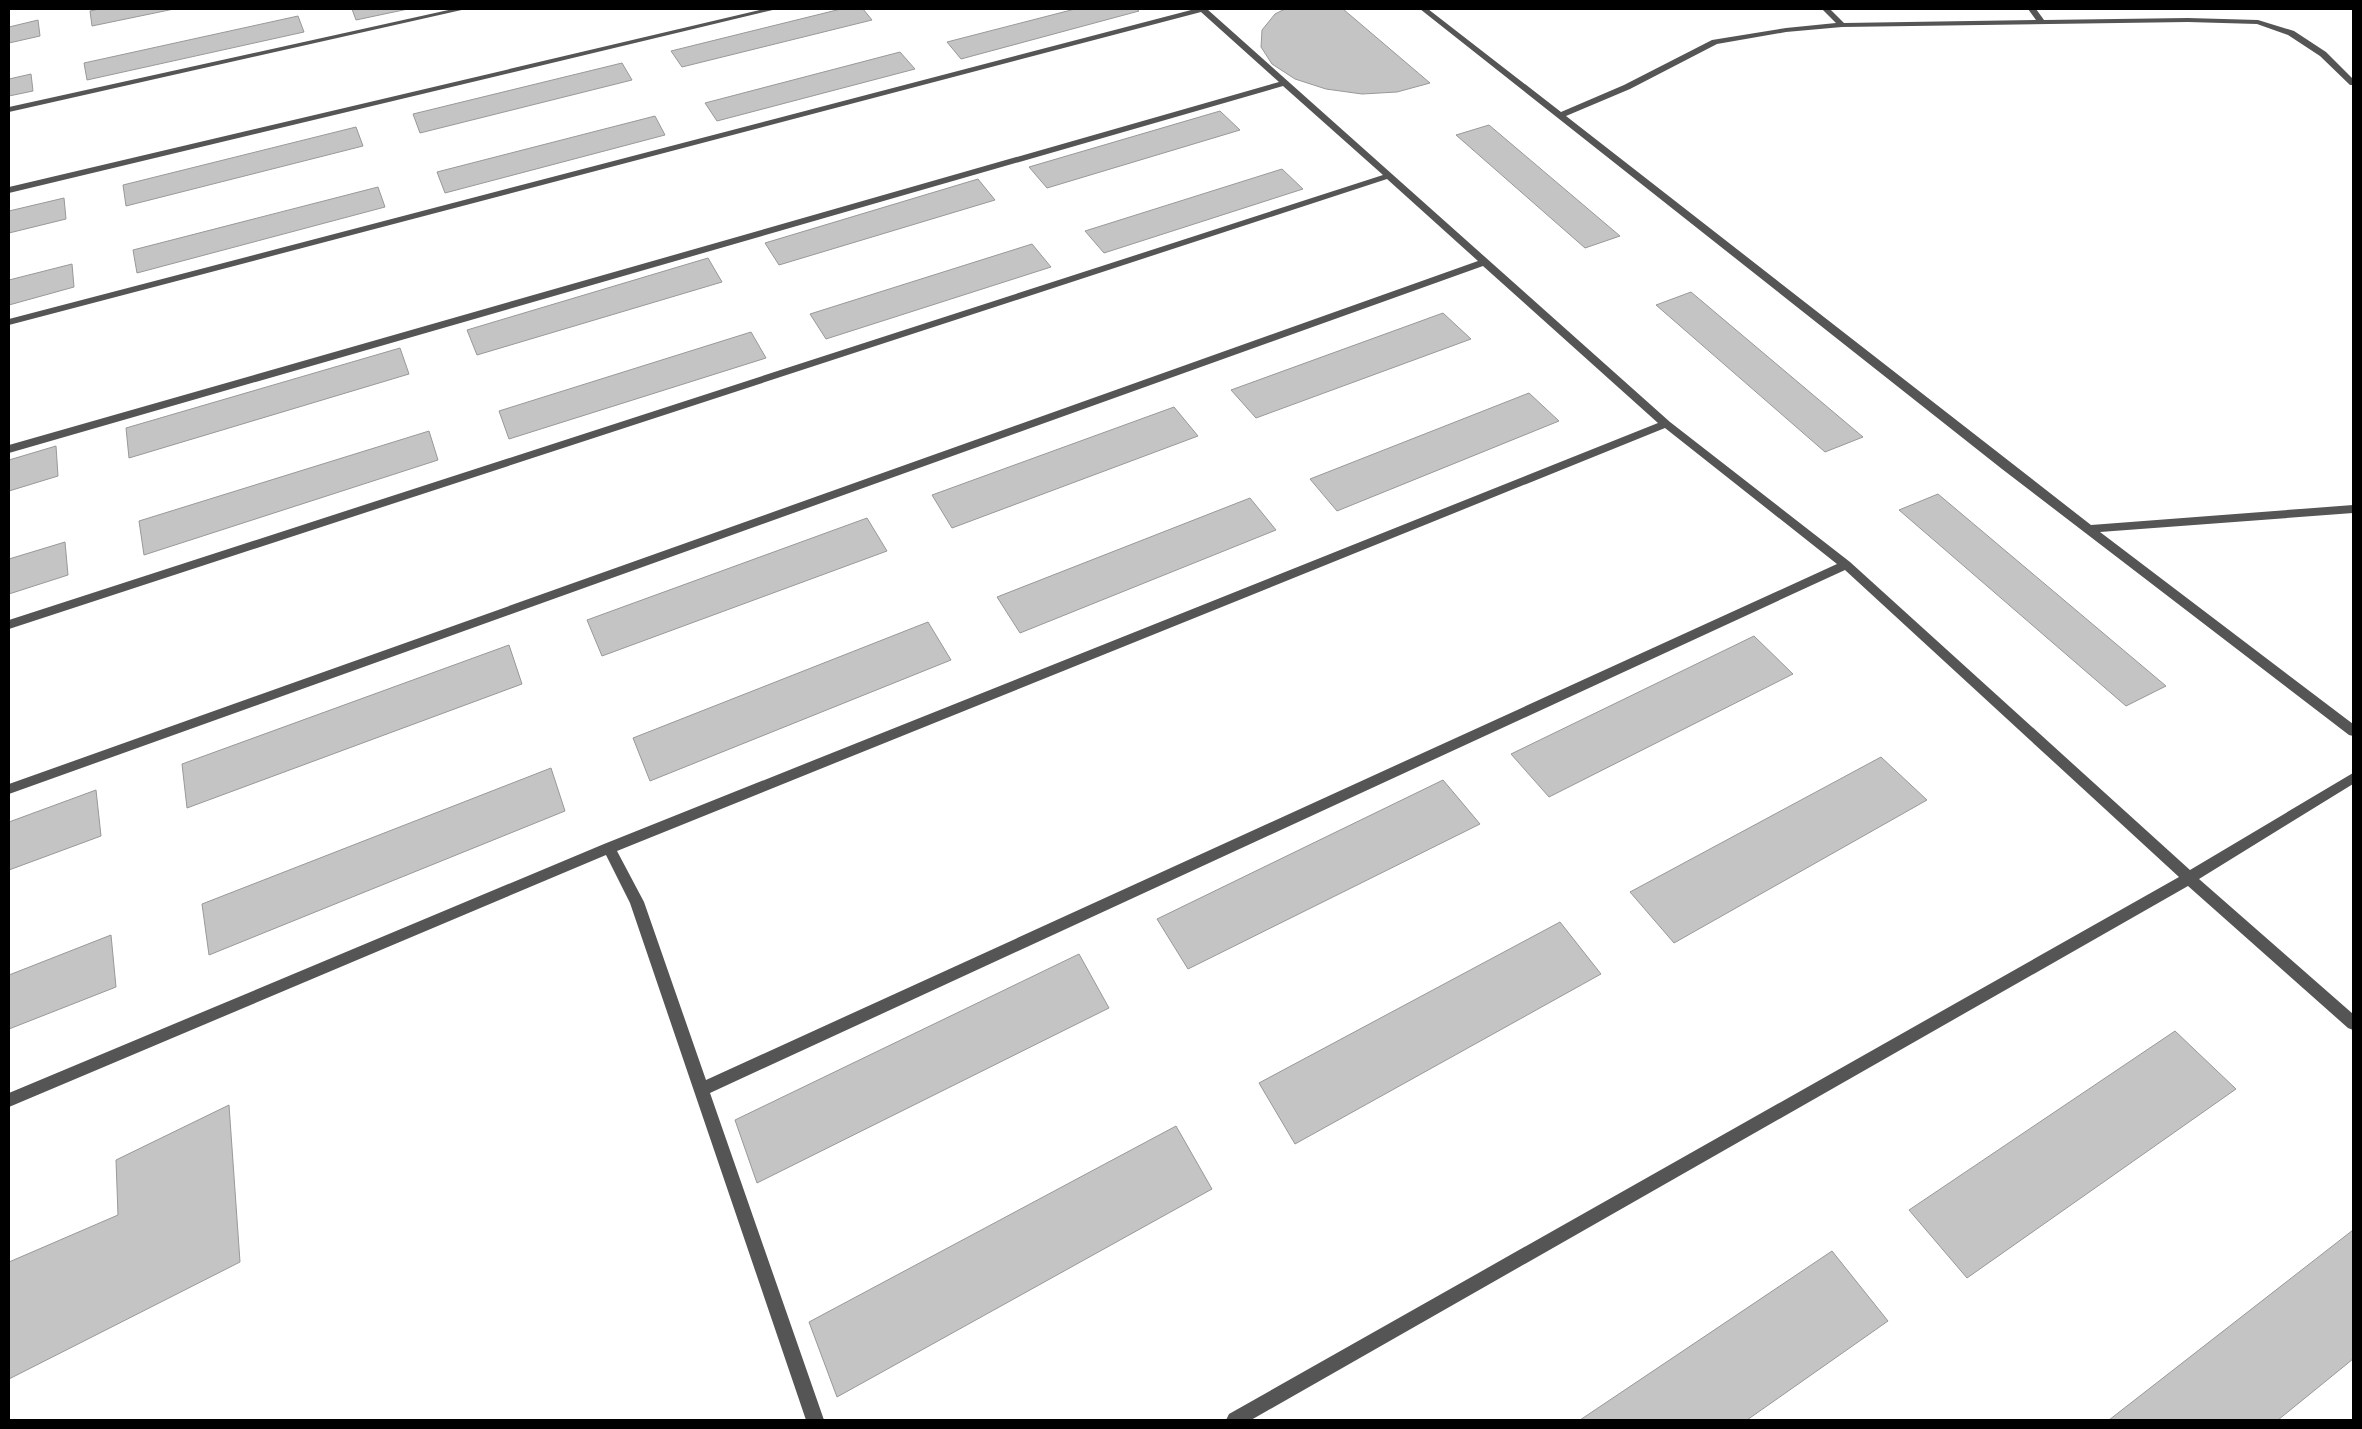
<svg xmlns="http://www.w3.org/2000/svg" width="2362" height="1429" font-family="Roboto,sans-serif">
<rect width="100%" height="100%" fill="#fff"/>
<g fill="#c4c4c4" stroke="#999">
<polygon points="99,9 174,9 92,26 90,11"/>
<polygon points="352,9 408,9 356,20"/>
<polygon points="841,9 863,9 872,20 682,67 671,51"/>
<polygon points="1075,9 1136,9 1139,11 961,59 947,42"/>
<polygon points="1285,9 1343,9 1430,83 1397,92 1362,94 1326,89 1295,79 1272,64 1261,47 1262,30 1275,14"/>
<polygon points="298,16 304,32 87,80 84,63"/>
<polygon points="38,20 40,36 9,43 9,27"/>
<polygon points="900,52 915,69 717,121 705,103"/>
<polygon points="622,63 632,80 420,133 413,114"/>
<polygon points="31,74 33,91 9,96 9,79"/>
<polygon points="1220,111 1240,130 1047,188 1029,167"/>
<polygon points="655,116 665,135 445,193 437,172"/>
<polygon points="1489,125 1620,236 1585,248 1456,135"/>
<polygon points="356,127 363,146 126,206 123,185"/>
<polygon points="1282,169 1303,189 1104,253 1085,231"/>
<polygon points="978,179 995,200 779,265 765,243"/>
<polygon points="378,187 385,207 137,273 133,250"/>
<polygon points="64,198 66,219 9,233 9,211"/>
<polygon points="1032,244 1051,267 826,339 810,314"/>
<polygon points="708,258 722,282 477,355 467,330"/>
<polygon points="72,264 74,287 9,305 9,280"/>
<polygon points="1691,292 1863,437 1825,452 1656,305"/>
<polygon points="1443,313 1471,339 1256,418 1231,390"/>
<polygon points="751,332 766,358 509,439 499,411"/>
<polygon points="400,348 409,374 129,458 126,428"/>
<polygon points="1529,393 1559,421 1337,511 1310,479"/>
<polygon points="1174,407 1198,436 952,528 932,495"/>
<polygon points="429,431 438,460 144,555 139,521"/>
<polygon points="56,446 58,476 9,491 9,460"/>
<polygon points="1938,494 2166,686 2126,706 1899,510"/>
<polygon points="1250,498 1276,530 1020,633 997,597"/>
<polygon points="867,518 887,551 602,656 587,620"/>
<polygon points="65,542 68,575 9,594 9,559"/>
<polygon points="928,622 951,660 650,781 633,738"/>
<polygon points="1754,636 1793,674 1549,797 1511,754"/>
<polygon points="509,645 522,684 187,808 182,764"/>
<polygon points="1881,757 1927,800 1674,943 1630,892"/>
<polygon points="551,768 565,811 209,955 202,904"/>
<polygon points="1443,780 1480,824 1188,969 1157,919"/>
<polygon points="96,790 101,836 9,870 9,822"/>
<polygon points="1560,922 1601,974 1295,1144 1259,1083"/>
<polygon points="111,935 116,987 9,1029 9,975"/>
<polygon points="1079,954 1109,1008 757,1183 735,1120"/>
<polygon points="2175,1031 2236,1089 1967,1278 1909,1210"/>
<polygon points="229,1105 240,1262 9,1379 9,1262 118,1215 116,1160"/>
<polygon points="1176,1126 1212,1189 837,1397 809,1322"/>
<polygon points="2353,1230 2353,1359 2278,1420 2109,1420"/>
<polygon points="1832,1251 1888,1321 1747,1420 1580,1420"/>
</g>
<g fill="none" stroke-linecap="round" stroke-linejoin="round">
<g fill="#555" fill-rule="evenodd">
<polygon points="453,9 466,9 9,112 9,107"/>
<polygon points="764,9 777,9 9,193 9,187"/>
<path d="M1195,9H1207L1670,422L1850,562L2190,870L2353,773V784L2199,879L2353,1014V1030L2348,1028L2188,886L1251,1420H1226L1229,1414L2179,877L1845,570L710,1093L824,1420H806L630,903L606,855L9,1107V1093L604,844L1658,423L1483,266L9,794V784L1478,261L1387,179L9,629V620L1383,175L1283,86L9,453V445L1279,82L1201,12L9,325V319ZM1665,428L1837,564L706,1080L644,902L617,851Z"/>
<polygon points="1420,9 1428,9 1561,112 1624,85 1712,40 1786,28 1836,23 1822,9 1830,9 1844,23 2036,20 2028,9 2036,9 2044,20 2188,18 2258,20 2294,31 2326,52 2353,79 2353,85 2350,85 2320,56 2288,35 2257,24 2188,22 1842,27 1786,32 1717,44 1630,89 1566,116 2091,525 2353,505 2353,513 2100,532 2353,724 2353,736 2349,735 2002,469"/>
</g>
</g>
<rect width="2362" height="1429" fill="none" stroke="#000000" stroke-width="20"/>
</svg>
